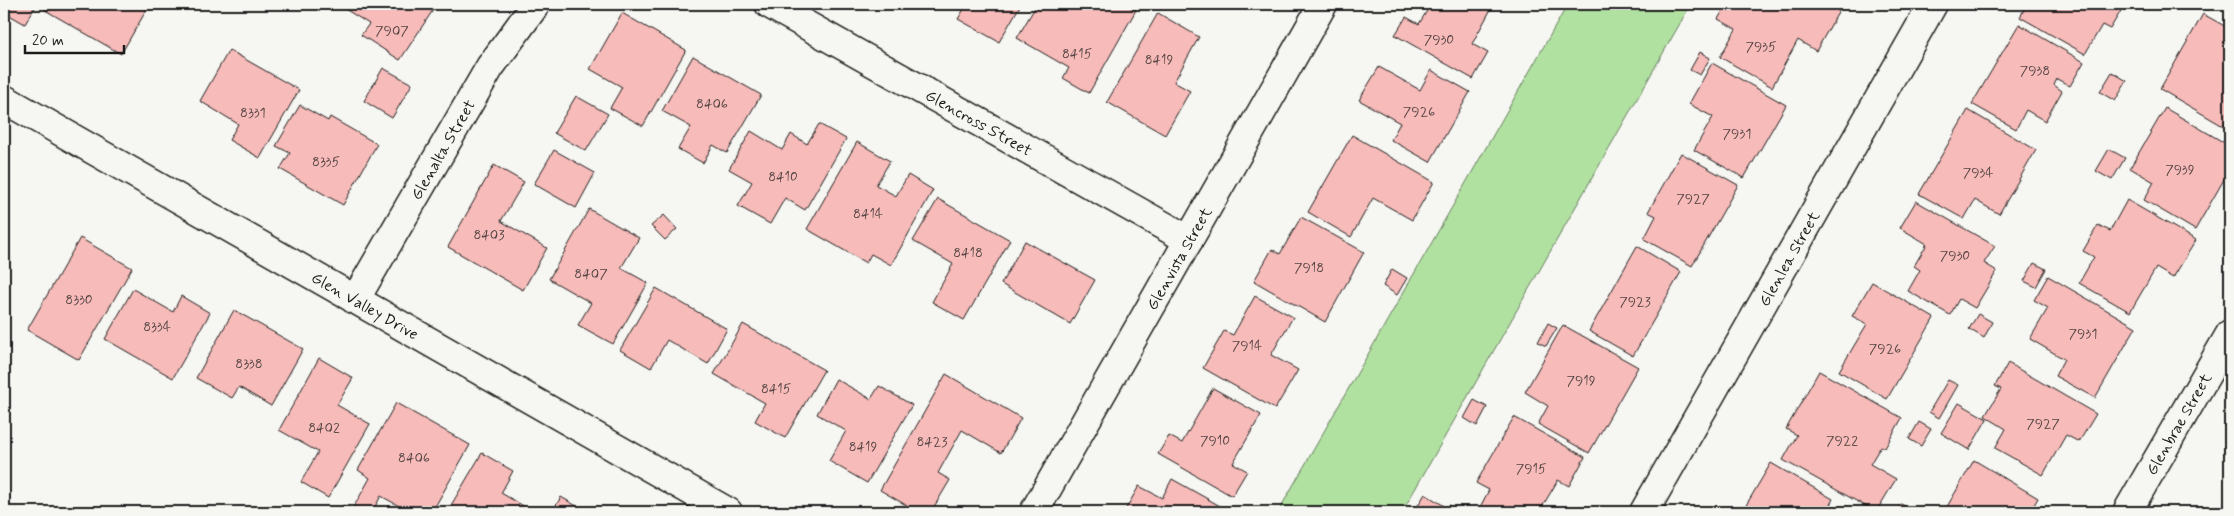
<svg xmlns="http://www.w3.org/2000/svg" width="2234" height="516" font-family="Mynerve,sans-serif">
<rect width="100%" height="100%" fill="#f6f6f2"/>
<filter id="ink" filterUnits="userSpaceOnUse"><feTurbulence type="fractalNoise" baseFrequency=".02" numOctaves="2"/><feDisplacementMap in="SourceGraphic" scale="10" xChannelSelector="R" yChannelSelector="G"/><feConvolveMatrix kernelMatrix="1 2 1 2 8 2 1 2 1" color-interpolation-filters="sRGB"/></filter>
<g filter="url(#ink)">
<polygon fill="#b1e1a1" stroke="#667e5e" points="1568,4 1691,4 1402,512 1278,512"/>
<g fill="#f7bbb9" stroke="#1c1c1c">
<polygon points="4,4 37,4 25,24 4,12"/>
<polygon points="49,4 150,4 121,54 45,10"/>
<polygon points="349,4 437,4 400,60 361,35 369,24 345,9"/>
<polygon points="967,4 1021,4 999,42 958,19"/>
<polygon points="1037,4 1125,4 1136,10 1089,93 1063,78 1069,68 1017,38"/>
<polygon points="1431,4 1483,4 1491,9 1472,44 1488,53 1473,79 1395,35 1406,17 1419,24"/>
<polygon points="1727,4 1826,4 1839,11 1816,51 1798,40 1772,87 1720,57 1736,29 1718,19"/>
<polygon points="2027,4 2125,4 2110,29 2102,25 2085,54 2020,17"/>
<polygon points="2230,7 2230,18 2226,16"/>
<polygon points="622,13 686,50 643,126 610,108 622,87 590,69"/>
<polygon points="1158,13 1199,37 1174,82 1190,91 1165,135 1107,102"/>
<polygon points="2203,14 2230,29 2230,113 2223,126 2160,89"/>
<polygon points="2019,24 2084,62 2070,86 2057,79 2054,85 2062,91 2045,121 2026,110 2016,129 1972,104"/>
<polygon points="229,50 299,90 260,158 229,140 238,124 200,101"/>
<polygon points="1700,52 1710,58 1700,75 1690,70"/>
<polygon points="693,56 761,95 727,153 713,145 703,163 678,149 691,127 662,111"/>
<polygon points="1712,63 1786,105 1744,178 1694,150 1713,117 1689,104"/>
<polygon points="1379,67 1420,90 1431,70 1470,92 1430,162 1391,140 1400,123 1359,100"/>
<polygon points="383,68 412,84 392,118 364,101"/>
<polygon points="2112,72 2127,81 2115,101 2100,92"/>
<polygon points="576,96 608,114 586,151 554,133"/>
<polygon points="300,105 328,121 330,117 377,144 343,205 280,169 290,153 276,146"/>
<polygon points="2165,108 2230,146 2230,169 2195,230 2144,200 2154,182 2130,168"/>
<polygon points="1968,110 2036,150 1999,214 1975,200 1964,219 1919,194"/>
<polygon points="819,124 846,139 805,210 785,198 770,224 738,206 752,182 729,169 751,131 782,150 791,134 807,144"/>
<polygon points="1352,135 1434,182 1412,220 1373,198 1351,237 1308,212"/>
<polygon points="857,142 890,161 876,185 896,196 908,175 933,190 891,265 871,254 866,263 807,229"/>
<polygon points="2109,149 2125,158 2112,180 2096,171"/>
<polygon points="554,150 595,173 576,208 534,184"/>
<polygon points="1681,153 1738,185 1692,266 1644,239 1656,216 1648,212"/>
<polygon points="494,165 524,182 501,221 547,248 523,290 448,247"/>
<polygon points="938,199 1010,240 964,320 932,302 953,264 913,241"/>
<polygon points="2127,200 2196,240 2173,278 2156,268 2130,312 2079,283 2094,257 2083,251 2098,225 2110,231"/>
<polygon points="1916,201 1995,246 1984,263 1997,271 1975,308 1959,299 1950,315 1908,291 1920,270 1914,266 1927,244 1900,228"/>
<polygon points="589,209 639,238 621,268 648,283 613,344 578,325 591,303 549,279"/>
<polygon points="664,215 677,229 665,240 651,226"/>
<polygon points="1301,217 1364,252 1325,322 1254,281 1272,249 1280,254"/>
<polygon points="80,238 132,268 79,360 27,330"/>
<polygon points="1025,241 1095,280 1070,324 1001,284"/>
<polygon points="1637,246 1681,272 1633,356 1589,331"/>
<polygon points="2034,263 2046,269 2036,287 2024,281"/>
<polygon points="1392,269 1407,278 1397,295 1383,286"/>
<polygon points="2048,276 2136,327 2095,398 2055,376 2064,359 2030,339 2048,308 2034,300"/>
<polygon points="1872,282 1934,318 1887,399 1839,371 1867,324 1852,316"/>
<polygon points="656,288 727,329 708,364 667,340 651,368 620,350"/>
<polygon points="133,289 173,312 181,296 210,313 173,378 105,339"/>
<polygon points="1255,296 1293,317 1271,355 1298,370 1275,409 1203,368 1224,331 1233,335"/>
<polygon points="234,310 303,349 271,406 239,387 232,398 196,378"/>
<polygon points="1978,314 1992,322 1984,338 1969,329"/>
<polygon points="1548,323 1557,328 1546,346 1538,342"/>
<polygon points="743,324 824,370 785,438 755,421 765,403 714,374"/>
<polygon points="1563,325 1638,367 1589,453 1538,424 1548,406 1525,392"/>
<polygon points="319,358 353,378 337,405 370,424 328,498 301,482 318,452 279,430"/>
<polygon points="2008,363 2096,414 2079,442 2066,435 2043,475 1995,448 2006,429 1985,416 2001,389 1995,386"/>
<polygon points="1819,371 1902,418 1885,448 1881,446 1870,464 1896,479 1876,512 1783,460 1797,435 1786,429"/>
<polygon points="946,374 1021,418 1001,453 962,430 938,473 950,480 931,512 918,512 880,490"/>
<polygon points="836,379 871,399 879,386 912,405 867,483 829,461 846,431 817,414"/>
<polygon points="1948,380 1958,385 1939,418 1929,412"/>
<polygon points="1213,388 1261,415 1233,463 1247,471 1232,496 1158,454 1169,436 1182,443"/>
<polygon points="1474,400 1487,407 1477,426 1464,418"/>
<polygon points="396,403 470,445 432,512 410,512 381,496 372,512 339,512 343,505 352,510 370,478 358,470"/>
<polygon points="1959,403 1987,419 1969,450 1941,433"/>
<polygon points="1514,417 1585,457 1569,486 1558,480 1539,512 1484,512 1479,509 1489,490 1476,483"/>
<polygon points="1919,422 1931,429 1921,446 1909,439"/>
<polygon points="482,453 513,471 501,493 534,512 447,512"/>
<polygon points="1974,460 2038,498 2030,512 1944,512"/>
<polygon points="1771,463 1833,499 1826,512 1742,512"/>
<polygon points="1172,479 1229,511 1228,512 1124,512 1139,486 1162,498"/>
<polygon points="1425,494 1443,505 1439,512 1414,512"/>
<polygon points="561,497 587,512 552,512"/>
<polygon points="1901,504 1916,512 1896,512"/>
<polygon points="1449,505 1462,512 1444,512"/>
</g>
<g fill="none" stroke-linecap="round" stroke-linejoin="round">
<defs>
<g id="minor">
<path id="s1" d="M769,4L1189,240"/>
<path id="s2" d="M4,99L728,512"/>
<path id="s3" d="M355,300L490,67L536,4"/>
<path id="s4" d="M1034,512L1323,4"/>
<path id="s5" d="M1644,512L1933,4"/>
<path id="s6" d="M2127,512L2230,334"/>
</g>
</defs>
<use href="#minor" stroke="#1c1c1c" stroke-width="31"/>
<use href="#minor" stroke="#f6f6f2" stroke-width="28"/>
</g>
</g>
<g text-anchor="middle" stroke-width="4" stroke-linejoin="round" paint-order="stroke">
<g font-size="14" fill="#534443">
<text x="392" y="35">7907</text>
<text x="1439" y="44">7930</text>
<text x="1761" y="51">7935</text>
<text x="1077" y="58">8415</text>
<text x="1159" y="64">8419</text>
<text x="2035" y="75">7938</text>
<text x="712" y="108">8406</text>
<text x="1419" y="116">7926</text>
<text x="253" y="117">8331</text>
<text x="1737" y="138">7931</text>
<text x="326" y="166">8335</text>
<text x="2180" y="174">7939</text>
<text x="1978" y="177">7934</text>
<text x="783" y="181">8410</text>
<text x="1693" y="203">7927</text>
<text x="868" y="218">8414</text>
<text x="489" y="239">8403</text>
<text x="968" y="257">8418</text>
<text x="1955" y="260">7930</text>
<text x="1309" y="272">7918</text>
<text x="591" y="278">8407</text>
<text x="79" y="304">8330</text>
<text x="1635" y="306">7923</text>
<text x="157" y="331">8334</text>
<text x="2083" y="338">7931</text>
<text x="1247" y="350">7914</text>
<text x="1885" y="353">7926</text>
<text x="249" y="368">8338</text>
<text x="1581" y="385">7919</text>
<text x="776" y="393">8415</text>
<text x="2043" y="428">7927</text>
<text x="324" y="432">8402</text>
<text x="1215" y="445">7910</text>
<text x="1842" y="445">7922</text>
<text x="932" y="446">8423</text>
<text x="863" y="451">8419</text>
<text x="414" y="462">8406</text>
<text x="1531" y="473">7915</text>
</g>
<g font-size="16" fill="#1c1c1c" stroke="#f6f6f2">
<text dy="6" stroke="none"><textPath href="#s1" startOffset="241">Glencross Street</textPath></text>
<text dy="6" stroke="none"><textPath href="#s3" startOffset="174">Glenalta Street</textPath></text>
<text dy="6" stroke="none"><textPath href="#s4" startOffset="292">Glenvista Street</textPath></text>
<text dy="6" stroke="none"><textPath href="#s5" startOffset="292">Glenlea Street</textPath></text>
<text dy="6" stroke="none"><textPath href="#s2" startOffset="416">Glen Valley Drive</textPath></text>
<text dy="6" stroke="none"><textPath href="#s6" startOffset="102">Glenbrae Street</textPath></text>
</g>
</g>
<rect width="2234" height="516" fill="none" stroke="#f6f6f2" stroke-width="20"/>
<rect x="10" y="10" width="2214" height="496" fill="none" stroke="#1c1c1c" stroke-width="2" filter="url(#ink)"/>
<path d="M25 45v8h99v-8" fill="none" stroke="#1c1c1c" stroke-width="2.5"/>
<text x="32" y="45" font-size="15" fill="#1c1c1c" stroke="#f6f6f2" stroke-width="4" paint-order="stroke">20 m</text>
</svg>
